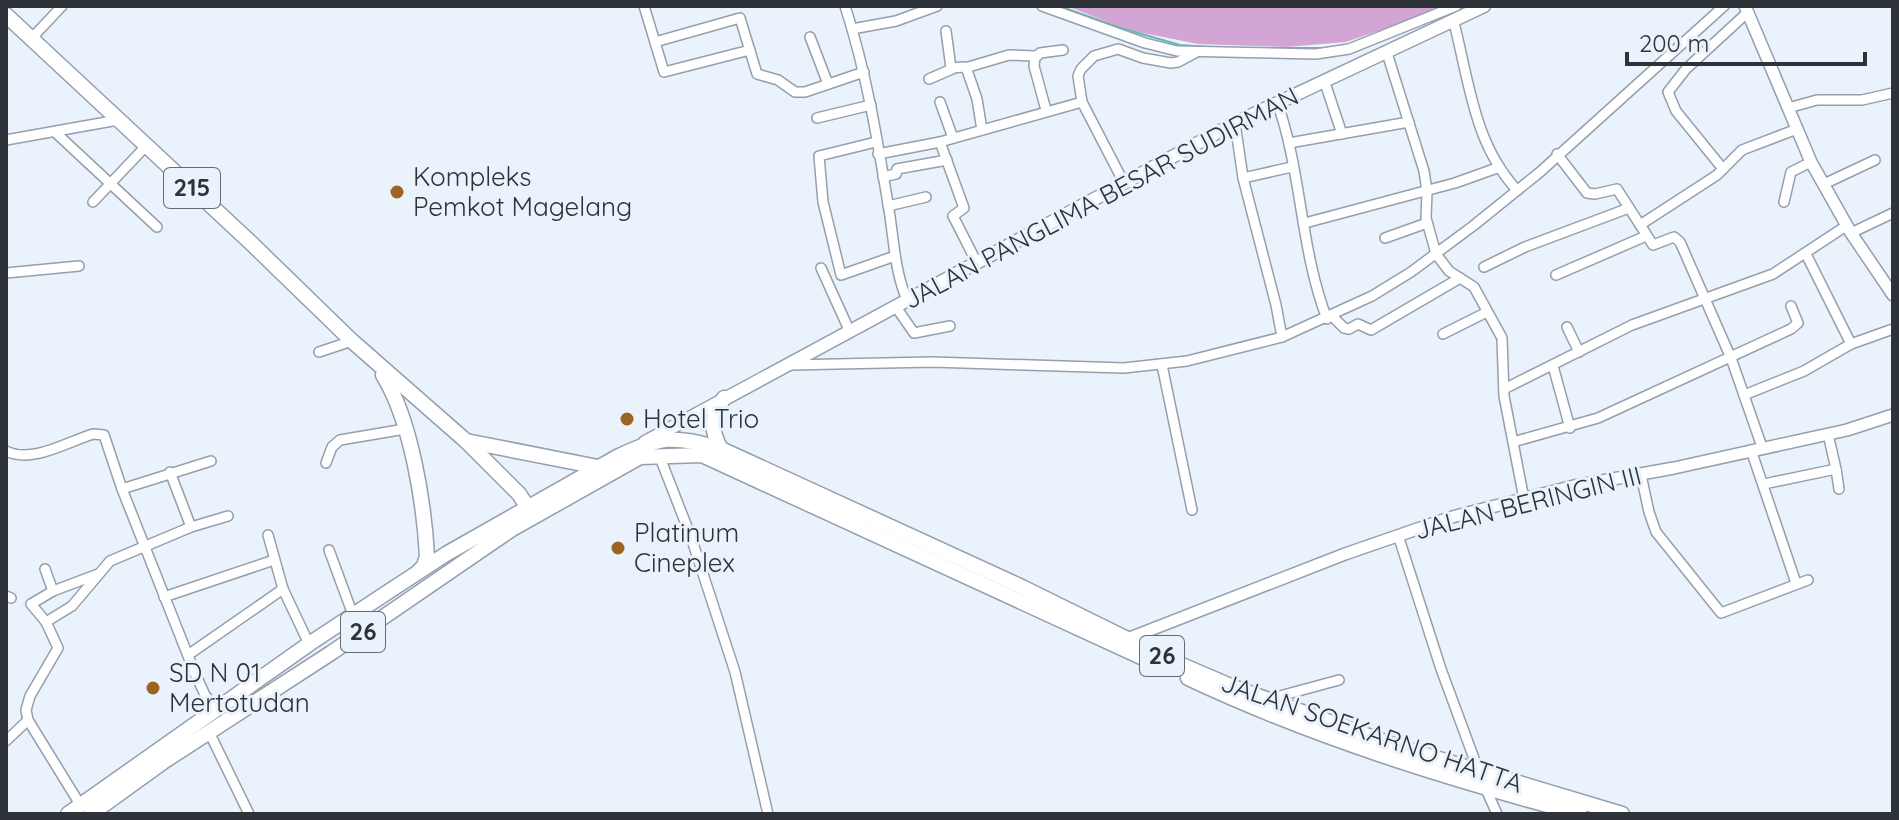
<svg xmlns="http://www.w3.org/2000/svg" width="1899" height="820" font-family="Quicksand,sans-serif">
<rect width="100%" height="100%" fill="#eaf2fc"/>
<polygon fill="#d2a5d4" points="1067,6 1450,6 1346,42 1286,47 1198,44 1128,30"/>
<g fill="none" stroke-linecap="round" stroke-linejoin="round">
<g stroke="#66b9b2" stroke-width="2">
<polyline points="1059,6 1121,28 1180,45 1224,48"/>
<polyline points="1266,48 1328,48"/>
</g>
<defs>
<g id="minor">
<polyline points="644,6 664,72 750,50"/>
<path d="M845,6C866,71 877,137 888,204C894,237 894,270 907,300"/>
<polyline points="1042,6 1145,43 1177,51 1316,54 1349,49 1456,6"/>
<path d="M1453,19C1469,79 1473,143 1517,190"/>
<polyline points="852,29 896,21 937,6"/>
<polyline points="946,31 951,68 964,67 967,70 977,99 982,130"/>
<polyline points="810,37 828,84"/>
<polyline points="31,39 62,6"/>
<polyline points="655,42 740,18 757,74 778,80 795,92 805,92 864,72"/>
<polyline points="1387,53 1424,171 1427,191 1426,218 1436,254 1449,271 1474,287 1502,338 1504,396 1524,499"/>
<polyline points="965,68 1009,55 1035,56"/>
<polyline points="929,79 952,69"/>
<polyline points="1324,80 1342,134"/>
<polyline points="940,102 953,138"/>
<path d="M1277,102C1302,172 1300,249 1327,319"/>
<polyline points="1788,108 1817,100 1862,100 1893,93"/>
<polyline points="1046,110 1034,66 1035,58 1040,53 1063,50"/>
<polyline points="817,118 871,105"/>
<polyline points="1235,123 1243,178 1292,167"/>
<polyline points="56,133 157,227"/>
<polyline points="6,140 118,120"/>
<polyline points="876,142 819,156 823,202 841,275 895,256"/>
<polyline points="940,142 964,208 953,216 977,263"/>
<polyline points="1289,143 1409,122"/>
<polyline points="878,154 940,142 1082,102"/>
<polyline points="1557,154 1587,193 1595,194 1617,189 1653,245 1674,237 1680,242 1731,358 1762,447"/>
<polyline points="1723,169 1676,111 1668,92 1686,69 1748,12"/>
<polyline points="883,177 896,174 897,169 947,160"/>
<polyline points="1243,178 1276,305 1282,337"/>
<polyline points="1124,183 1082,102 1078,76 1081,69 1094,56 1118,49 1143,58 1171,63 1178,62 1195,53"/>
<polyline points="1824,184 1875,160"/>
<polyline points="93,202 146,146"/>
<polyline points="1784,202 1791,172 1811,162"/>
<polyline points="888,206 926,197"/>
<polyline points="1305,223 1455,183 1497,168"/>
<polyline points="1640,225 1717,175 1742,150 1797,129"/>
<polyline points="1851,233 1893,213"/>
<polyline points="1385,238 1427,223"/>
<polyline points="1484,267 1525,247 1629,208"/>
<polyline points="821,268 850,332"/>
<polyline points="6,273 79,266"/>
<polyline points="1556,275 1646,236"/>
<polyline points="896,307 914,333 950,326"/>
<polyline points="1332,316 1344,328 1349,329 1358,324 1371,330 1460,278"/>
<polyline points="1567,327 1579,352"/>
<polyline points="1443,334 1487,312"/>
<polyline points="1851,344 1893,329"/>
<polyline points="319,352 352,341"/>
<polyline points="789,365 932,362 1124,368 1187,361 1282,337 1372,296 1411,272 1473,226 1540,172 1724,6"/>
<polyline points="1162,365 1192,510"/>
<polyline points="1553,366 1570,428"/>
<polyline points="1504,389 1632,325 1773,274 1846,226"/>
<polyline points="1744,395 1804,371 1851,344 1806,254"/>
<polyline points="1513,442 1598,418 1791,329 1798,323 1791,306"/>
<polyline points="1751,450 1796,583"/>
<path d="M6,451C32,464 67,442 93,434L104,435L122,489L194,671L205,695L216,709"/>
<polyline points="659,455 691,537 735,672 768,814"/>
<polyline points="326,463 332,447 340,440 405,429"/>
<polyline points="1836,469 1839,489"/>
<polyline points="170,472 191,527"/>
<polyline points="1641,475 1649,512 1656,532 1721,613 1808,580"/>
<polyline points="1764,484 1836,469 1828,434"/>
<polyline points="122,489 211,461"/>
<polyline points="268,535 283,589 309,644"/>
<polyline points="1398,535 1441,669 1479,772"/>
<polyline points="329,550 353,615"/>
<polyline points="45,569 53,591"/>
<polyline points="6,596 11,598"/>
<polyline points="164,597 274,560"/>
<polyline points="46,622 72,606 110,561 191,527 228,516"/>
<polyline points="188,655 283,589"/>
<polyline points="1269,699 1339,680"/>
<polyline points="210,734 249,814"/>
<polyline points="6,741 28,720"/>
<polyline points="1485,787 1497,814"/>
<polyline points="81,806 28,720 26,710 30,696 58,648 46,622 31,604 53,591 98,574"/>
</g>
<g id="tertiary">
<polyline points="1745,6 1811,162 1851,233 1893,295"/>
<polyline points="1127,639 1345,554 1452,517 1574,486 1674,468 1847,430 1893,415"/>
</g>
<polyline id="secondary" points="645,442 1235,123 1484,6"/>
<g id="primary">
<polyline points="6,15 250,242 352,341 466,441 519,494 533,515"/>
<path d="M383,375C411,420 424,502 427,556L424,566L418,572"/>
</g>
<g id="trunk">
<polyline points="466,441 598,467"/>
<path d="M721,449C710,430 711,417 724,398"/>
<path d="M1188,678C1313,737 1446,778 1580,814"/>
<path d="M68,814L309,644L394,588L446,554L617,457C661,436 674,435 721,449L1022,587L1170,660L1233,687L1399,747L1622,814"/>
<polyline points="91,814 163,762 331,653 512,529 640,457 702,455 1165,668"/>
</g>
</defs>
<use href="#minor" stroke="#949faf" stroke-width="12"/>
<use href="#tertiary" stroke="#949faf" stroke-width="14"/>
<use href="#secondary" stroke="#949faf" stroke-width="15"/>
<use href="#primary" stroke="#949faf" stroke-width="17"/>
<use href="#trunk" stroke="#949faf" stroke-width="17"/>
<use href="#minor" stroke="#fff" stroke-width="9"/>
<use href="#tertiary" stroke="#fff" stroke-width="11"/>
<use href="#secondary" stroke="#fff" stroke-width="12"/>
<use href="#primary" stroke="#fff" stroke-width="14"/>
<use href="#trunk" stroke="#fff" stroke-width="14"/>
</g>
<g fill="#9c6420" stroke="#eaf2fc" stroke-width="3">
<circle cx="397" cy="192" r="8"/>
<circle cx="627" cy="419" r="8"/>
<circle cx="618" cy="548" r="8"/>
<circle cx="153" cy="688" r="8"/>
</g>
<g text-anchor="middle" stroke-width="6" stroke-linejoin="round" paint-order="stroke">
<g fill="#eaf2fc" stroke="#666c74" stroke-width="2">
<rect x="164" y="168" width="56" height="40" rx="6"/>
<rect x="341" y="612" width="44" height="40" rx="6"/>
<rect x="1140" y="636" width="44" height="40" rx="6"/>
</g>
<g font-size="24" font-weight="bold" fill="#2e3339">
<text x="192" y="196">215</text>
<text x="363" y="640">26</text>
<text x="1162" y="664">26</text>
</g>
<g font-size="26" fill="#2e3339" stroke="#eaf2fc" text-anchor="start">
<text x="413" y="186">Kompleks<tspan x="413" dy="30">Pemkot Magelang</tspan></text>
<text x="643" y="428">Hotel Trio</text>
<text x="634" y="542">Platinum<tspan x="634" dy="30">Cineplex</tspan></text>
<text x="169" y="682">SD N 01<tspan x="169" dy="30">Mertotudan</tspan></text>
</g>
<g font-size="26" fill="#2e3339" stroke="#eaf2fc">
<text transform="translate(1101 198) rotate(-28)" y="9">JALAN PANGLIMA BESAR SUDIRMAN</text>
<text transform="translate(1528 503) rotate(-14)" y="9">JALAN BERINGIN III</text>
<text transform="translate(1372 733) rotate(19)" y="9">JALAN SOEKARNO HATTA</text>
</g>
</g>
<rect width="1899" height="820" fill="none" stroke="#2e3339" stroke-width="16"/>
<path d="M1627 52v12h238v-12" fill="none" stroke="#2e3339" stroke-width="4"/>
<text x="1639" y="52" font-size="24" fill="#2e3339" stroke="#eaf2fc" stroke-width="6" paint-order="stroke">200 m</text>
</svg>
